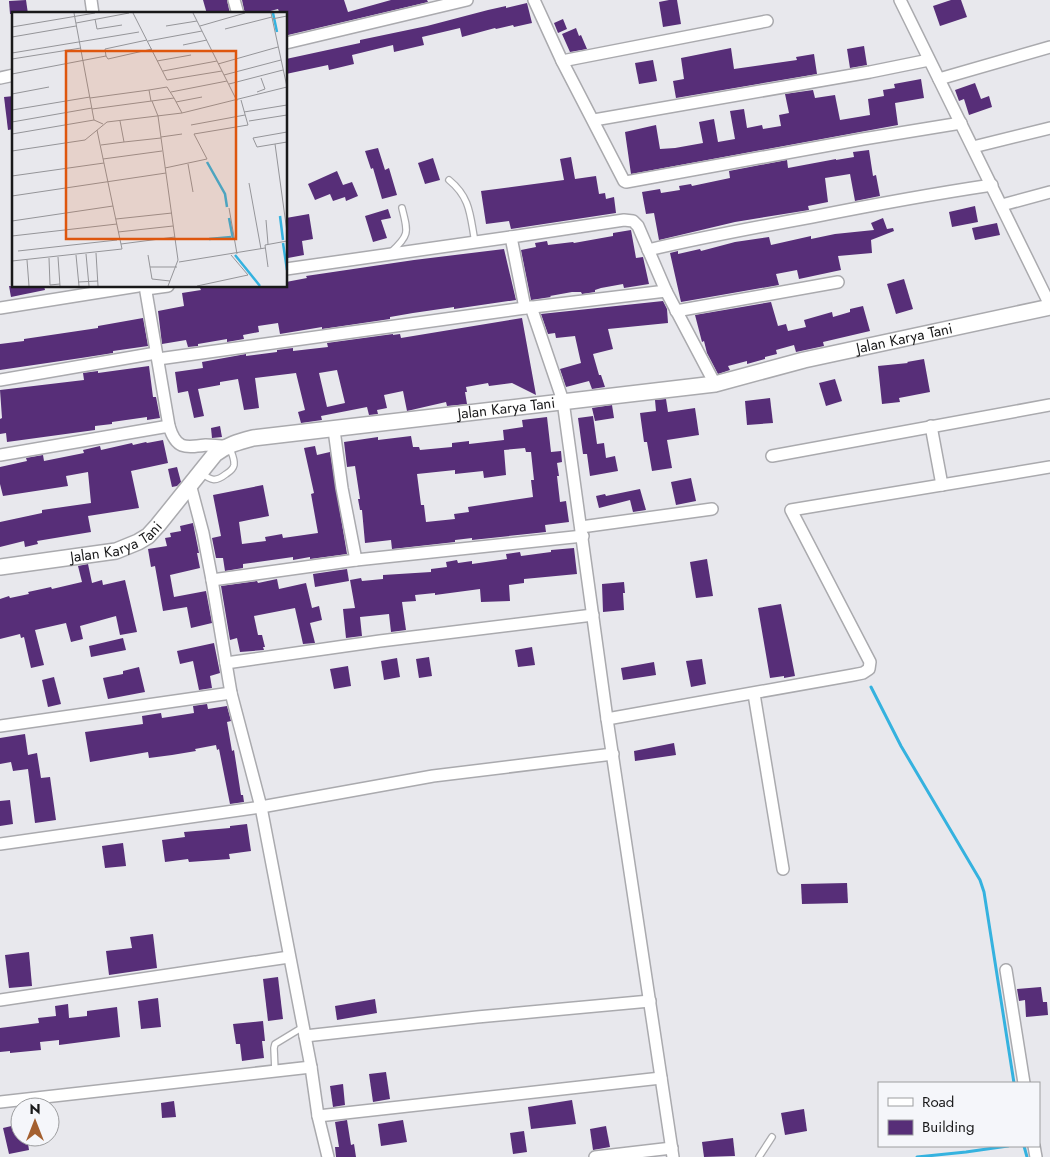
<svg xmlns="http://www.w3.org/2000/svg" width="1050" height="1157" font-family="Jost,sans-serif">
<rect width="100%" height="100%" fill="#e8e8ed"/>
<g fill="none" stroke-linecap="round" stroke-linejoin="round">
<g stroke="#35b2df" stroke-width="3">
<polyline points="871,687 901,746 980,880 984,892 1014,1083"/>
<polyline points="1024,1146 1027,1157"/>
<polyline points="917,1157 966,1152 1008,1146"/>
</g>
</g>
<g fill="#572e78" fill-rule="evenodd">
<polygon points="26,0 28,14 10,14 9,1"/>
<polygon points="203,0 227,0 230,14 207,14"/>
<polygon points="242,0 344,0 348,12 391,0 427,0 428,2 288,35 286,14 280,14 278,9 259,14 245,14"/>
<polygon points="669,0 677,0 681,24 663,27 659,2"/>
<polygon points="951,0 961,0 967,17 940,26 933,6"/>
<polygon points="527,3 532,23 514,27 513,25 496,29 495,28 462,37 460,28 422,37 424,45 394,52 393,45 352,55 354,64 329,70 328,65 286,74 286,59 360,43 360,40 427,26 488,10 506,6 506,8"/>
<polygon points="563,19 567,29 558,33 554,23"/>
<polygon points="576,28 579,36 581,35 587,49 570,52 562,34"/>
<polygon points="864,46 867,65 850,68 847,49"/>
<polygon points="731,48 734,69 797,60 796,57 814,54 817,74 676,98 673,81 684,79 681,58"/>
<polygon points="653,60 657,81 639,84 635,63"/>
<polygon points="921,79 924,98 895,103 898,125 631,174 625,132 656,125 660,149 675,148 703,143 699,122 714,119 718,142 735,139 730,111 744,109 747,128 762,125 763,129 781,126 779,115 789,113 785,94 813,90 815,98 835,95 840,120 870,115 868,99 884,96 883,90 895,88 894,84"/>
<polygon points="975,83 981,99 989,96 992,107 969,115 964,99 959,101 955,90"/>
<polygon points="14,96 14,129 8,130 4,97"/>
<polygon points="378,148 385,170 389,168 397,195 382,199 373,168 371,169 365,151"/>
<polygon points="869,150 873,176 876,175 880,196 855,201 850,174 825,178 828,202 808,206 809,210 735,222 659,240 654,213 646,214 642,192 660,189 661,193 680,190 679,186 691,184 692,186 730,178 729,171 787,160 788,168 836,159 836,160 854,157 853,152"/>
<polygon points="571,157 575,179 596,176 599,194 605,193 606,199 614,197 616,213 511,229 509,221 486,224 481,191 564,180 560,159"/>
<polygon points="433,158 440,180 425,184 418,163"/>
<polygon points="337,171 343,185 352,182 358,196 346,201 345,197 333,201 330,194 315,200 308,184"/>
<polygon points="975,206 978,222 952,227 949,212"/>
<polygon points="388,209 391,218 381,220 387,238 373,242 365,216"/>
<polygon points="309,214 313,239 302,241 304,255 288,258 286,218"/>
<polygon points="883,218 887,229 893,228 894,231 871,240 872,253 838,256 841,270 799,279 797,270 776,274 779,285 681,302 670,253 678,251 678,254 700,249 701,251 735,242 769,237 771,245 811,236 811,239 835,234 874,230 871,223"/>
<polygon points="997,223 1000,235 975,240 972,228"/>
<polygon points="631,230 636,258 643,257 649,284 624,288 623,284 601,288 595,290 595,292 582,294 581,292 572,292 550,296 551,297 531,300 521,250 536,247 535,243 547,241 548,245 573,242 574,243 613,236 613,233"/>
<polygon points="504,249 516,300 454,309 454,307 413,313 390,317 390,319 322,329 322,327 280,334 278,323 258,326 259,332 243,335 244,339 227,342 227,339 198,344 198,346 188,347 186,340 162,344 158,311 184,306 182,293 201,290 200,288 210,286 215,286 215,288 224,286 286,286 286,282 307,278 306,276 414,260"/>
<polygon points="904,279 913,309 896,314 887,284"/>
<polygon points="9,286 44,286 45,290 11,297"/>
<polygon points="663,301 667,309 668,323 608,329 613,349 593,354 599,375 601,375 605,387 592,389 589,381 566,387 560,369 581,363 575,336 556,338 555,333 548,334 541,314"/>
<polygon points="771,302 778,326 786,324 788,331 806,327 804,320 832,312 833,317 850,312 850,309 863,306 870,331 823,342 824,346 796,352 794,345 776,350 777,354 765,357 765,359 747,364 747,361 728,366 730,370 718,374 707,353 704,341 702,342 695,315"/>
<polygon points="143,318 148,346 113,351 113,353 81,358 0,370 0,344 24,341 24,339 98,328 98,326"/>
<path d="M522,318L536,395L512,383L489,386L488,383L466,387L467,392H465L467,404L447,406L446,402L407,411L403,391L384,395L387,408L377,410L378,414L369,415L367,407L321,416L322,420L301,423L298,412L305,410L296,373L255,378L259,408L244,410L238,379L220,382V385L198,389L204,416L194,418L188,391L178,393L175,372L203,368L202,362L246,354V356L277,352V350L293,348V351L328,347L327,343L393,334V335L400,334L401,338ZM337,370L345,403L327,407L319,373Z"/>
<polygon points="924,359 930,392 899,398 900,402 882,404 878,366 908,363 907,362"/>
<polygon points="149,366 153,397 156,397 160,418 147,420 147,417 112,422 112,424 95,426 95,430 7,442 6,433 0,434 0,419 2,418 0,390 84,380 83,373 98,371 98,373"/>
<polygon points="835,379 842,401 826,406 819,383"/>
<polygon points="770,398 773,423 747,425 745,401"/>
<polygon points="666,399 668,412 695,408 699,435 667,440 672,468 652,471 647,442 644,442 640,413 656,411 655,400"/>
<polygon points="612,405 614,418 595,421 592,408"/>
<polygon points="593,416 597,444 604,443 606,458 615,456 618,471 590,476 587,454 583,454 578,418"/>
<path d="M547,417L551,452L561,451L562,462L557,463L559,476H557L560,502L566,501L569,522L545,525L546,532L472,540V538L455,540V542L392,549L391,540L365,543L362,510H360L358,499H360L355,466L347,467L344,442L378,437V440L411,436L413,447H419L420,450L452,447V443L469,441V444L504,440L503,430L523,427L522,420ZM525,448L526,452H531L534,480H531L533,497L468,507L469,512L454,514L455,519L426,522L424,505H421L417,474L455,470V474L483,471L484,478L506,475L504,450Z"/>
<polygon points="220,426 222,437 212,438 211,428"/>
<polygon points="163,440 168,463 131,471 139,508 88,516 91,532 37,541 38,544 25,547 24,541 0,547 0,522 42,513 42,510 91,503 88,472 66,476 68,486 3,496 0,484 0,467 27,461 26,458 43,455 44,461 84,453 83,450 100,446 101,450 132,443 133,445 146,442 147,443"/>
<polygon points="315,446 317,455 330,452 347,554 310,559 310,557 293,560 293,557 243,564 243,568 225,571 223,558 216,558 212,538 221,536 213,495 263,485 269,516 239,522 242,544 266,541 265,537 282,534 283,538 318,533 311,494 314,493 304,448"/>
<polygon points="177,467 181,482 177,486 172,487 168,469"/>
<polygon points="691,478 696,501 676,505 671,482"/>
<polygon points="640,489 646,510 633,512 630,500 599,508 596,496 605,494 606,496"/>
<polygon points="193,523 199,553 197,553 200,568 170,575 174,597 206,591 212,623 191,628 187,607 163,611 155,566 151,567 148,549 167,546 165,538 171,537 170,533 181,531 180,526"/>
<polygon points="574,548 577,574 524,579 524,583 509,585 510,601 481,602 480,589 435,595 435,593 415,595 416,601 402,602 406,630 391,632 389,614 360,617 362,636 346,638 343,609 355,608 350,580 361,578 362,581 383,579 383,575 431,572 431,569 447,567 446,562 457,560 458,563 472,561 472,564 507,559 506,554 520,552 521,556 551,552 551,550"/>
<polygon points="707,559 713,596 696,598 690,562"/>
<polygon points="88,564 92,583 102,580 103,585 125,580 137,632 120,635 116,616 80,626 83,639 71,642 66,623 35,630 44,665 31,668 24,637 21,638 20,634 0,639 0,599 9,596 10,598 29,594 28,592 51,587 52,589 82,582 78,566"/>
<polygon points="347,569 349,581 315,587 313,574"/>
<polygon points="277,579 279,589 306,583 312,608 319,606 322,620 310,623 315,643 303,644 295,608 254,616 258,635 262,635 265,647 263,647 264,650 240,652 237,638 230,640 221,586 257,581 258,583"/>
<polygon points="624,582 625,593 623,593 624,610 603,612 602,584"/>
<polygon points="781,604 795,676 784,678 784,676 770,678 758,608"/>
<polygon points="123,638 126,650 91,657 89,646"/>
<polygon points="214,643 220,673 210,676 212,688 199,690 193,661 180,664 177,651"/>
<polygon points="532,647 535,665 518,667 515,650"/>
<polygon points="429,657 432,676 419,678 416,659"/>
<polygon points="397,658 400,677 384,680 381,661"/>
<polygon points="702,659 706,684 691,687 686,661"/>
<polygon points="654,662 656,675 623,680 621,668"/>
<polygon points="348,666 351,686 334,689 330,669"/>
<polygon points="139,667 145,692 108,699 103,678 123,674 123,671"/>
<polygon points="54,677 61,704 48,707 42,680"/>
<polygon points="207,704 208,709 227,706 231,721 227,722 232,751 234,750 241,795 243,795 244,802 230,804 219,749 217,750 216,745 195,749 196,751 172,755 149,758 148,752 90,762 85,732 143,724 142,716 161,713 162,718 194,713 193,706"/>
<polygon points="25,734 28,755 37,753 41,778 50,777 56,820 35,823 28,769 13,771 11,762 0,764 0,738"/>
<polygon points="674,743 676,755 635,761 634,751"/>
<polygon points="10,800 13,824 0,826 0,801"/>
<polygon points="247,824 251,851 229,854 230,859 189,862 188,859 165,862 162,840 185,837 184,832 230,828 230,826"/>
<polygon points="123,843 126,866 105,868 102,846"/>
<polygon points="847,883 848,903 802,904 801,884"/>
<polygon points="153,934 157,968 109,975 106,951 132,948 130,937"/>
<polygon points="29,952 32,986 9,988 5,955"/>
<polygon points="278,977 283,1019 268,1021 263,979"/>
<polygon points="1041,987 1043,1002 1047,1002 1048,1015 1026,1017 1025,1000 1019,1001 1017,989"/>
<polygon points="158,998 161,1027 141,1029 138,1001"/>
<polygon points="375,999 377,1013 337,1020 335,1006"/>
<polygon points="68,1004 69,1018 87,1016 87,1011 117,1007 120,1037 59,1045 59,1040 40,1042 41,1050 10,1053 10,1051 0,1052 0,1028 39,1023 38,1018 56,1016 55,1006"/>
<polygon points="263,1021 265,1041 262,1041 264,1058 242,1061 240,1044 236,1044 233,1024"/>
<polygon points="386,1072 390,1099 373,1102 369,1074"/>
<polygon points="343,1084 345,1105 333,1107 330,1086"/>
<polygon points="572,1100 576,1124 531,1129 528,1107"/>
<polygon points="174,1101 176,1117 162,1118 161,1103"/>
<polygon points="804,1109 807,1131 785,1135 781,1113"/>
<polygon points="347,1120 351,1145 354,1144 356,1157 336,1157 335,1147 339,1147 335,1122"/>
<polygon points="403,1120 407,1142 381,1146 378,1124"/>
<polygon points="20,1124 20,1137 27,1137 29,1150 9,1154 3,1128"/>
<polygon points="606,1126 610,1147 593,1150 590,1129"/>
<polygon points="524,1131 527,1152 513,1154 510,1133"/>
<polygon points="733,1138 735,1156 704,1157 702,1142"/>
</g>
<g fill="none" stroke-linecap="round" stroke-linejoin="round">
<defs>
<g id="service">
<path d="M449,180C471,198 470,216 475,242"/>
<path d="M391,252C410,235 408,232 402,208"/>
<path d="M202,473C211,481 216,482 226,474C229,472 233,470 234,465C235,459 231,452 229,446"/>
<polyline points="275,1071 274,1048 275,1044 303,1027"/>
<polyline points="759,1157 772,1137"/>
</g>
<g id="minor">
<polyline points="91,0 93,14"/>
<polyline points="234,0 238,14"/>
<polyline points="534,0 562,61 624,181 626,182 863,139 961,123"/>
<polyline points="900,0 1050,305"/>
<polyline points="286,43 467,0"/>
<polyline points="562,61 767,21"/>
<polyline points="0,78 14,75"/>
<polyline points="939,79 1050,47"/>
<polyline points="594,120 870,72 929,60"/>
<polyline points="973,147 1050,128"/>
<polyline points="1002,205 1050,192"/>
<path d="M648,250C703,237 757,227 812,217C872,205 932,194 992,185"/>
<polyline points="286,269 511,237"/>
<polyline points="145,286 169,426"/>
<polyline points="146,289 168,286"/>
<polyline points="531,307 563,401 607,719 673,1157"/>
<polyline points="0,308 138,286"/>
<polyline points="525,308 511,237 624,220 633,221 638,226 666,291"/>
<polyline points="676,311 838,282"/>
<polyline points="158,359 525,308 666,291 715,384"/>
<polyline points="0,380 156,353"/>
<polyline points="931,426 942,485"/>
<polyline points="334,430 342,488 356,560 583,536"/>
<path d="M0,455L169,426C176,449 184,448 206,445C212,445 219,446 226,446"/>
<polyline points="772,456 1050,405"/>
<polyline points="190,484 203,533 212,580 231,693 261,807 311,1067 318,1116 328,1157"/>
<polyline points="581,527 712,509"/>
<polyline points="212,580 356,560"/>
<polyline points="226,663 380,641 593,615"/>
<polyline points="754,694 783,869"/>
<polyline points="607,719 853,675 863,673 869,669 870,662 791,510 1050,467"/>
<polyline points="0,726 231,693"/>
<polyline points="0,844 261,807 433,776 613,754"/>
<polyline points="1006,970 1024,1083"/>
<polyline points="0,1000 289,957"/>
<polyline points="305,1036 477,1017 650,1001"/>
<polyline points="0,1102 311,1067"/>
<polyline points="318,1116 661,1078"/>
<polyline points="1034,1146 1036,1157"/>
<polyline points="595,1157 672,1148"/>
</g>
<g id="tertiary">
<path id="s1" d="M0,567L116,551L138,542L148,536L158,525L215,454C227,445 238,442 253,438L715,384L804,360L1050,307"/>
</g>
</defs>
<use href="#service" stroke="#aaaaae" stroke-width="8"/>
<use href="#minor" stroke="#aaaaae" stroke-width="14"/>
<use href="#tertiary" stroke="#aaaaae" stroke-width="18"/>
<use href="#service" stroke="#fff" stroke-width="5.5"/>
<use href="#minor" stroke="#fff" stroke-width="11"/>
<use href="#tertiary" stroke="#fff" stroke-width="15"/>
</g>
<g text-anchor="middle" stroke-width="5" stroke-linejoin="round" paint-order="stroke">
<g font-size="15" fill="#19191a" stroke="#f5f6fa">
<text dy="5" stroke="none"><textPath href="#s1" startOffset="960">Jalan Karya Tani</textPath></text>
<text dy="5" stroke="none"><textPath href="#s1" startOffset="555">Jalan Karya Tani</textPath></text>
<text dy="5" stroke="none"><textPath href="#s1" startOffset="120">Jalan Karya Tani</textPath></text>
</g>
</g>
<g transform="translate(12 12)">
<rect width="275" height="275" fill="#e8e8ed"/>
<path fill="none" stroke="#35b2df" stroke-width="2.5" d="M261,1L265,20M195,150L213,182L215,195M268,204L271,228M217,206L221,227M197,227L219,225M271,231L275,258M223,243L248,274"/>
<path fill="none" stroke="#959599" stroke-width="1" d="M62,1L82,108M121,1L155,68L210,59M181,1L225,89M259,1L275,75M83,7L85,17L110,13M260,7L275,4M64,11L117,1M154,14L185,9M188,14L233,1M0,15L83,1M213,17L260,5M0,25L64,14M136,29L190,19M171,33L195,28M0,41L127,20M94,44L93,37L135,28M0,47L69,36M145,49L179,43M206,52L266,35M151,59L205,49M0,62L94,44L96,47L140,37M212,63L269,48M217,72L271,58M159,80L215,69M245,80L253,77L249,66M0,82L37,75M78,86L137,78M139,89L137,78L155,75L162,86M140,89L146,104L166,248L156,274M164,90L190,85M80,97L162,86L170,101M0,98L78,85M232,100L275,93M108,109L112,130L149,126M237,109L275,103M0,110L80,96M179,113L233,103M275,120L241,126L245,135L275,130M0,122L82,108L91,112M149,125L170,122M263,132L275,220M89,133L112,130M0,139L73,128L95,110L170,101L275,75M91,147L150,139M176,152L181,180M153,156L195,147L182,122L236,113L229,88M0,164L92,151M237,171L249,237M0,184L154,161M217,196L225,242M104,207L160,201M254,208L256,232M0,209L101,194M106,220L161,214M0,224L105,212M109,232L163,225M6,239L105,228M84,241L86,274M74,242L77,274M64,243L67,274M136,243L140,267L158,269M46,245L48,274M37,246L38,273L48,272M15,248L17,274M0,249L110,237L85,118M167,250L253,236M138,255H165M256,255L253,233L275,229M66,270L86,269M185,274L236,263L219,243"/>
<path fill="#de560d" fill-opacity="0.15" stroke="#de560d" stroke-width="2.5" d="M54,39H224V227H54Z"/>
<rect width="275" height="275" fill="none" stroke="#19191a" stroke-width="2.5"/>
</g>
<rect x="878" y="1082" width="162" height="65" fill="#f5f6fa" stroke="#9d9ea0"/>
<rect x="888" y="1098" width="25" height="8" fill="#ffffff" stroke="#9d9ea0"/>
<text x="922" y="1107" font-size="15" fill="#19191a">Road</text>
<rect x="888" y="1120" width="25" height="15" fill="#572e78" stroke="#9d9ea0"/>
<text x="922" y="1132" font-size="15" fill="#19191a">Building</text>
<g transform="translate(35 1122)"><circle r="24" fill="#f5f6fa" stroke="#9d9ea0"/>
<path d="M0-4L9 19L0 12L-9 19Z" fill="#a46030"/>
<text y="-8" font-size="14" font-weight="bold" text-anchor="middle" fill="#19191a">N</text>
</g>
</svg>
